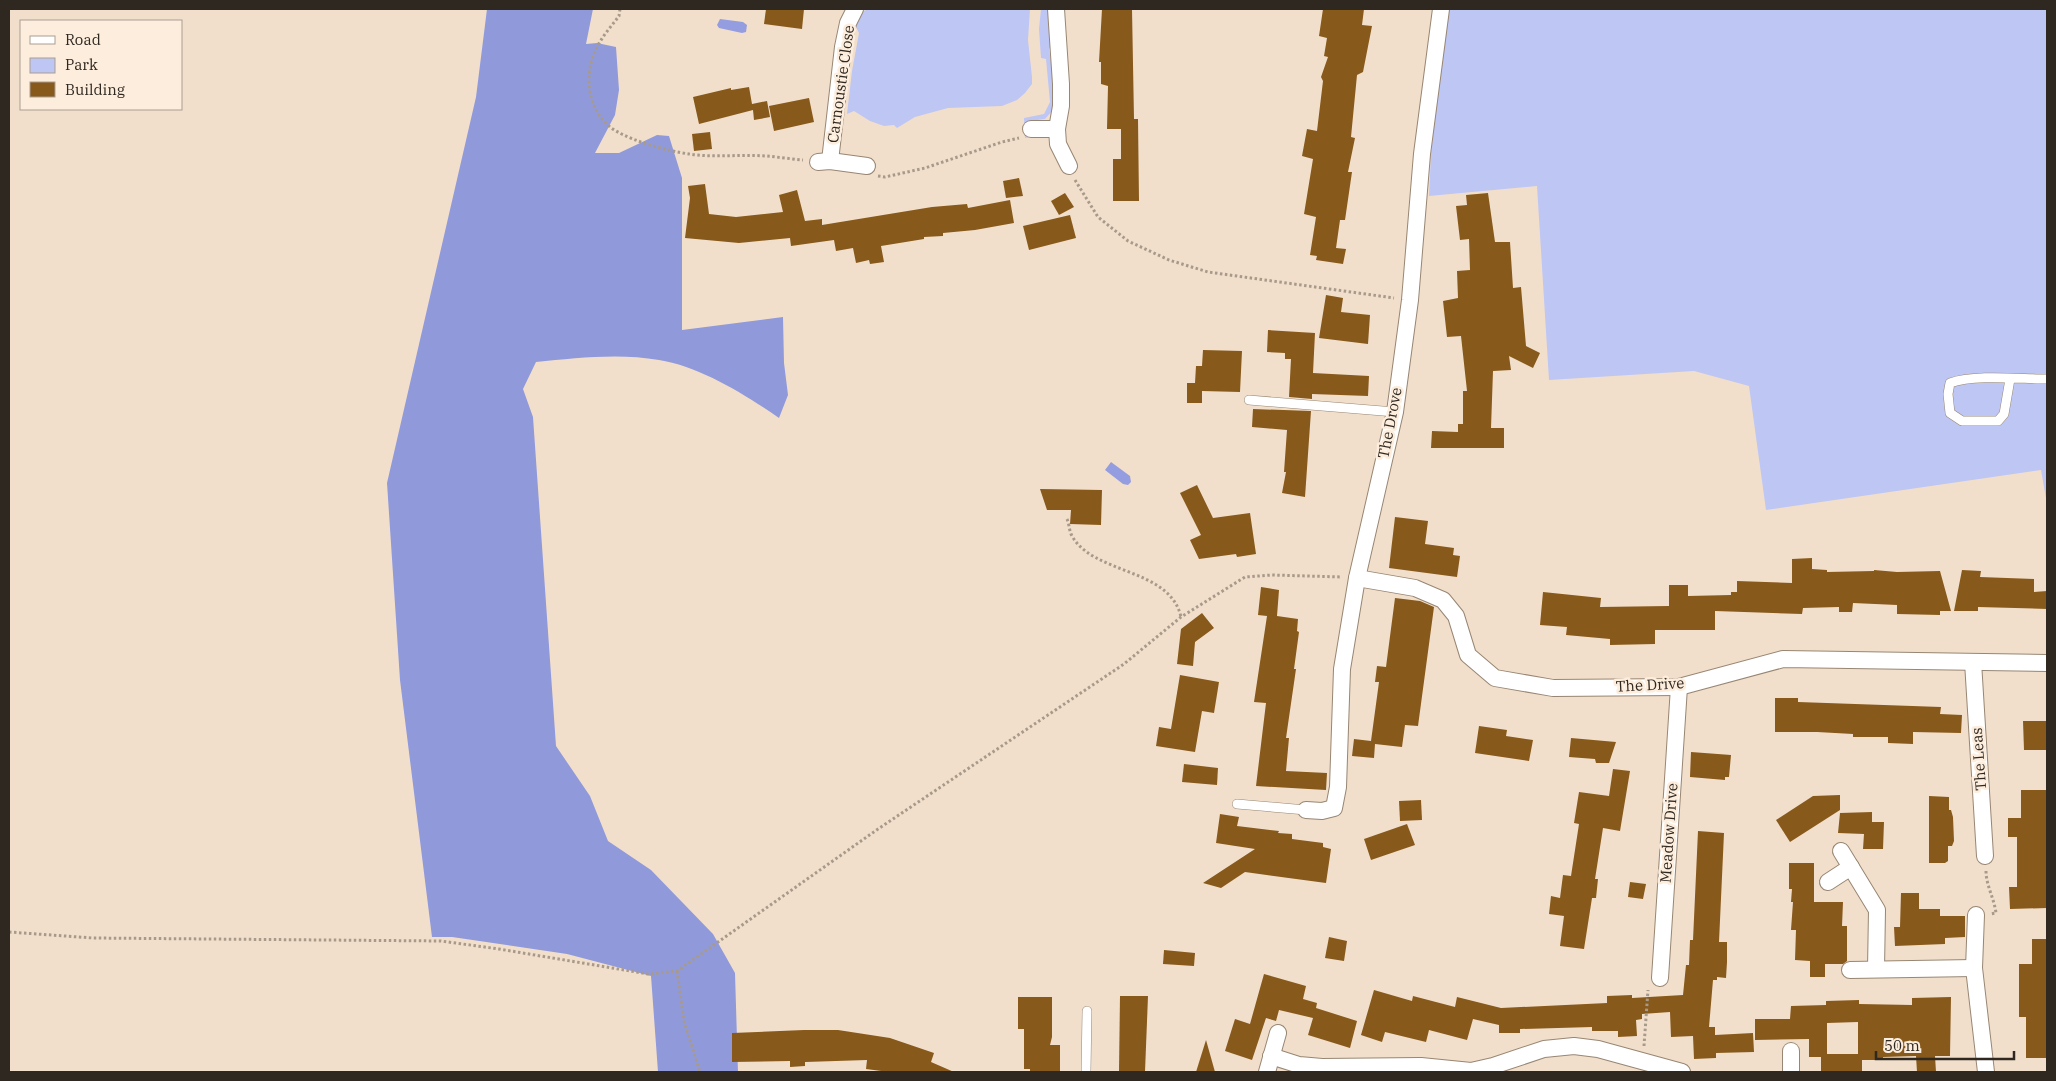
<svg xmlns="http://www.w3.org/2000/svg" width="2056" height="1081" font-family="'IBM Plex Serif',serif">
<rect width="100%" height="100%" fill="#f2dfcb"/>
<g fill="#bec6f4">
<polygon points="868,9 1030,9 1028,40 1032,77 1032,84 1025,93 1017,100 1002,106 948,108 915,117 897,128 894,125 884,126 870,121 854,111 847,114 852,71 859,33 855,25 859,13"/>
<polygon points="1041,9 1050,9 1055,42 1049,49 1053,76 1053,110 1045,119 1029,121 1030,137 1025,138 1024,118 1044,114 1050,102 1046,59 1041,58 1039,29"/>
<polygon points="1447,9 2047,9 2047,504 2041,470 1766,510 1749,386 1694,371 1549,380 1537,186 1429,196 1431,154"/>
</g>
<path fill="#909adb" d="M487,9H593L586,44L597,43L616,47L619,90L615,115L595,153H619L657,135L669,136L682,178V330L783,317L784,363L788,395L779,418C746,395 699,366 659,360C619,353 576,358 536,362L523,389L533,417L556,746L590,796L608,841L651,870L713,934L735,973L738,1072H658L651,976L567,954L452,937H432L400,680L387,483L476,97Z"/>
<g fill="#949ddf">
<polygon points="720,19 743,22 747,25 746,32 742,33 719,28 717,25"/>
<polygon points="1111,462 1130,476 1131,482 1128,485 1123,484 1105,470"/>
</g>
<g fill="#87591b" fill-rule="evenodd">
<polygon points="766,9 804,9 802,29 764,24"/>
<polygon points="1102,9 1132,9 1134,119 1138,119 1139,201 1113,201 1113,159 1121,159 1121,129 1107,129 1108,86 1101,84 1101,62 1099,62"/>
<polygon points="1323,9 1364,9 1362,25 1372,26 1363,72 1357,75 1351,137 1355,138 1348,172 1352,172 1345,220 1340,220 1336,248 1346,249 1343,264 1316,260 1317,256 1310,255 1316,217 1304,214 1313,159 1302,156 1307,129 1317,131 1323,81 1321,77 1328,57 1324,56 1327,38 1319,36"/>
<polygon points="749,87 752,104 767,101 770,117 754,120 753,110 699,124 693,97 731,88 731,90"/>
<polygon points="809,98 814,122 774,131 769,106"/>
<polygon points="710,132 712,149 694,151 692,134"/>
<polygon points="1019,178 1023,196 1006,198 1003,181"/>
<polygon points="705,184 709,214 736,217 783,212 779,195 797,190 805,221 822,219 822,225 932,207 967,204 968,208 1010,200 1014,223 975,230 943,233 943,236 924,237 924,239 881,246 884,262 870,264 869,260 856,263 853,248 836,251 834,240 791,246 790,238 739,243 685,238 690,198 688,186"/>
<polygon points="1065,193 1074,207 1059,215 1051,201"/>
<polygon points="1488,193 1495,242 1510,242 1513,288 1521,287 1526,346 1540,353 1533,368 1509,356 1511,370 1493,371 1491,428 1504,428 1504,448 1431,448 1432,431 1458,432 1458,424 1463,424 1463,391 1467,391 1461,336 1447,337 1443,301 1458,298 1457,271 1470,270 1469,239 1460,240 1456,206 1467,205 1466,195"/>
<polygon points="1070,215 1076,238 1029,250 1023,226"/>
<polygon points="1326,295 1343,298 1341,312 1370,315 1368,344 1319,338"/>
<polygon points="1268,330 1315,333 1313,373 1369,376 1368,396 1312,394 1312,399 1289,397 1291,359 1285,359 1285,353 1267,352"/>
<polygon points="1203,350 1242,351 1240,392 1202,391 1202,403 1187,403 1187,383 1195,383 1196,366 1202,366"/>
<polygon points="1253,409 1311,411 1305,497 1282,493 1286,472 1284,472 1287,430 1252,427"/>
<polygon points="1197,485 1213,518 1250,513 1256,554 1237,557 1236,554 1199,559 1190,540 1201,535 1180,493"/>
<polygon points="1040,489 1102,490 1101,525 1070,524 1071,510 1047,510"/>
<polygon points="1395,517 1428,521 1425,544 1454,548 1453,555 1460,556 1457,577 1389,568"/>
<polygon points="1812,558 1812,569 1827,570 1827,572 1874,571 1874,570 1897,572 1940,571 1951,611 1940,611 1940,615 1897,614 1897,605 1853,603 1852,612 1839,612 1839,607 1803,608 1802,614 1715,611 1715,630 1655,630 1655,644 1610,645 1610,639 1566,635 1567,627 1540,625 1543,592 1601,598 1600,607 1669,606 1669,585 1688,585 1688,596 1731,595 1731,592 1737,592 1737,581 1792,583 1792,559"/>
<polygon points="1962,570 1981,571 1980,577 2034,579 2034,592 2047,591 2047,609 1978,607 1978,611 1954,611"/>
<polygon points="1261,587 1279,590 1277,616 1298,619 1297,631 1299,632 1294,669 1296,669 1286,738 1289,738 1286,771 1327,773 1326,790 1256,786 1266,703 1254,702 1267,616 1258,615"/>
<polygon points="1395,598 1420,601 1434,607 1418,726 1405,725 1402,747 1375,744 1374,758 1352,756 1354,739 1371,741 1379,682 1375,682 1377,666 1386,667"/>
<polygon points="1202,613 1214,628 1195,642 1193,666 1177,664 1181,629"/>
<polygon points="1180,675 1219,682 1214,713 1202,711 1195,752 1156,746 1159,727 1171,729"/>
<polygon points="1775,698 1798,698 1798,702 1941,707 1940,714 1962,715 1961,733 1913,732 1913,744 1888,743 1888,737 1853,737 1853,734 1817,732 1775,732"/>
<polygon points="2023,721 2047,721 2047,750 2024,750"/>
<polygon points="1479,726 1507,730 1506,736 1533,740 1529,761 1475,753"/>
<polygon points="1571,738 1616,742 1609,763 1596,763 1595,759 1569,757"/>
<polygon points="1691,752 1731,755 1729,777 1725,777 1725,780 1690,777"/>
<polygon points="1184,764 1218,768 1217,785 1182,782"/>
<polygon points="1613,769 1630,771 1620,831 1603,828 1595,879 1598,879 1596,898 1592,898 1584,949 1560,946 1564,916 1549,914 1551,896 1560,898 1563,875 1571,876 1579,824 1574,823 1579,792 1609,796"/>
<polygon points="2021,790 2046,790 2047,908 2010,909 2009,887 2017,887 2017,837 2008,837 2008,818 2021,818"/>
<polygon points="1840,795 1840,810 1790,842 1776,820 1813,796"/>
<polygon points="1929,796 1949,797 1949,810 1951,810 1953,817 1954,841 1952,846 1948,846 1948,861 1945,863 1929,863"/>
<polygon points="1421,800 1422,820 1400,821 1399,801"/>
<polygon points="1872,812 1872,822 1884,822 1883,849 1863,849 1864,834 1838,833 1840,813"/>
<polygon points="1220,814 1239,817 1237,826 1279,831 1278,833 1292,834 1292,839 1323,843 1323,847 1331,849 1326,883 1245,872 1221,888 1203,883 1255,849 1216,843"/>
<polygon points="1407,824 1415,845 1371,860 1364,839"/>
<polygon points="1698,831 1724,833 1719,942 1727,942 1727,962 1726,978 1717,977 1717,980 1713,980 1709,1027 1715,1027 1715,1035 1753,1033 1754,1052 1716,1053 1716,1058 1694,1059 1693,1036 1671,1037 1670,1012 1642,1014 1642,1019 1636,1020 1637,1036 1618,1037 1618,1031 1592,1031 1592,1027 1520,1029 1520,1033 1499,1033 1499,1025 1473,1019 1467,1040 1429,1030 1426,1042 1385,1032 1382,1042 1361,1035 1374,990 1412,1001 1413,996 1455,1007 1457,997 1501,1008 1607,1003 1607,996 1632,995 1632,998 1683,995 1686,965 1689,965 1690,940 1693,940"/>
<polygon points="1789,863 1814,863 1814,902 1843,902 1842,926 1847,926 1847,961 1843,964 1825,964 1825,977 1810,977 1810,961 1795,960 1796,930 1791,930 1793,902 1791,902 1792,889 1789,889"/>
<polygon points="1630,882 1646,884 1643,899 1628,897"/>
<polygon points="1901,893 1919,893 1919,909 1940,909 1940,916 1965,916 1965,937 1945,938 1945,944 1895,946 1894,927 1900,927"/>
<polygon points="1329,937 1347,941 1344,961 1325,958"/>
<polygon points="2032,939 2047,939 2047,1058 2026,1058 2026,1017 2019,1017 2019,964 2032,964"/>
<polygon points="1164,950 1195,953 1194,966 1163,964"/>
<polygon points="1264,974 1306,986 1303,999 1317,1003 1316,1008 1357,1021 1350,1048 1308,1035 1313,1018 1279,1010 1276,1021 1266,1018 1252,1060 1225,1051 1235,1019 1250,1024"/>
<polygon points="1120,996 1148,996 1145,1072 1119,1072"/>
<polygon points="1018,997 1052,997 1052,1037 1050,1045 1060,1045 1060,1072 1030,1072 1030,1069 1024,1069 1024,1029 1018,1029"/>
<path d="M1951,997L1950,1056H1935L1936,1072H1917L1916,1056L1883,1057V1060H1862V1071L1821,1072V1057H1809V1039L1755,1040V1019H1790L1791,1006L1826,1005V1001L1859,1000V1004L1912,1005V998ZM1858,1022V1054H1827V1023Z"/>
<polygon points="804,1030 838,1030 890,1038 934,1053 931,1062 954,1072 889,1072 866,1069 867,1060 805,1062 805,1066 790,1067 790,1061 732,1062 732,1033"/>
<polygon points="1206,1040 1215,1072 1196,1072"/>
</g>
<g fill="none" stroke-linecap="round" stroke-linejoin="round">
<defs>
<g id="service">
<path d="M2010,379L2004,414L1998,421H1962L1950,413L1948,394L1950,383C1975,374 2020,379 2047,379"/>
<polyline points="1249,400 1395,412"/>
<polyline points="1237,804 1306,810"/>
<polyline points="1086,1072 1087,1011"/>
</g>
<g id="minor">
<polyline points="1056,9 1061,84 1061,106 1057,129 1058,144 1069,166"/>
<polyline points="1031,129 1057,129"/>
<polyline points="830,161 843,47 848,23 855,9"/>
<polyline points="818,162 830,161 867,166"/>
<polyline points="1357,578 1415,588 1443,600 1456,616 1468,655 1495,678 1553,688 1679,687 1783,659 2047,663"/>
<polyline points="1973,662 1985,856"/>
<polyline points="1306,810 1322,811 1334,808 1338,787 1342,669 1357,578 1395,412 1410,300 1422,154 1441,9"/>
<polyline points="1841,851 1877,910 1876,969"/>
<polyline points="1828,882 1851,867"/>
<polyline points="1976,915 1974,968 1986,1072"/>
<polyline points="1850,970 1974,968"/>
<polyline points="1660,978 1679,687"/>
<polyline points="1791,1051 1791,1072"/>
<polyline points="1271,1056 1299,1065 1322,1067 1421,1066 1471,1071 1493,1066 1544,1049 1574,1046 1598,1049 1682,1072"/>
<polyline points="1267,1072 1278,1033"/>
</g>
</defs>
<use href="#service" stroke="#978673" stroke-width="10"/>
<use href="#minor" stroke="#978673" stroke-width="18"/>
<g stroke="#a89a8a" stroke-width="3" stroke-dasharray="2.5 2.5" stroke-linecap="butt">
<path d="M620,9L619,16C610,28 599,40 594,54C583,81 590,116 616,131C635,142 668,151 689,154C714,158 740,154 766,156C778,157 791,159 803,160"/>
<polyline points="878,176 885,177 925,168 1002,142 1019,138"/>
<polyline points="1075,180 1098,217 1128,241 1169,260 1208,272 1394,298"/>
<path d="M1067,519C1069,523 1069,529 1071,534C1091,575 1170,567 1181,617"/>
<path d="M1986,871C1986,885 1994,898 1996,913L1991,914"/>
<polyline points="9,932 93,938 441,941 499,949 648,974 677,971 878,829 1124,664 1181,617 1245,577 1272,575 1342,577"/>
<polyline points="677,971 684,1021 700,1072"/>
<polyline points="1644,1046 1648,990"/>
</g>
<use href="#service" stroke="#fff" stroke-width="9"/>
<use href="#minor" stroke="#fff" stroke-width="16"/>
</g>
<g text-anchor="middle" stroke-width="5" stroke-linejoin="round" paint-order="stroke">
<g font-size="15" fill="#2f2820" stroke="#fceddd">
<text transform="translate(841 84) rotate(-82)" y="5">Carnoustie Close</text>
<text transform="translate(1390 423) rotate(-79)" y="5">The Drove</text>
<text transform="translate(1650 685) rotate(-3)" y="5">The Drive</text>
<text transform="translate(1979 759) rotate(-94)" y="5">The Leas</text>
<text transform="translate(1669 833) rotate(-86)" y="5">Meadow Drive</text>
</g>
</g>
<rect width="2056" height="1081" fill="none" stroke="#2f2820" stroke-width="20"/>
<rect x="20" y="20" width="162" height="90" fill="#fceddd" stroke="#aa9e91"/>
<rect x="30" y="36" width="25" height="8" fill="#ffffff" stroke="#aa9e91"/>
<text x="65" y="45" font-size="15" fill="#2f2820">Road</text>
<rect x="30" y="58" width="25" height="15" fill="#bec6f4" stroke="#aa9e91"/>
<text x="65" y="70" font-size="15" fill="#2f2820">Park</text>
<rect x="30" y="82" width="25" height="15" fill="#87591b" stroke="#aa9e91"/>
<text x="65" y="95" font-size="15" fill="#2f2820">Building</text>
<path d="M1876 1051v8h138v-8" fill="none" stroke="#2f2820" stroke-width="2.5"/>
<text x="1884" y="1051" font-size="15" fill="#2f2820" stroke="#fceddd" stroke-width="4" paint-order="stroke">50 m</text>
</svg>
